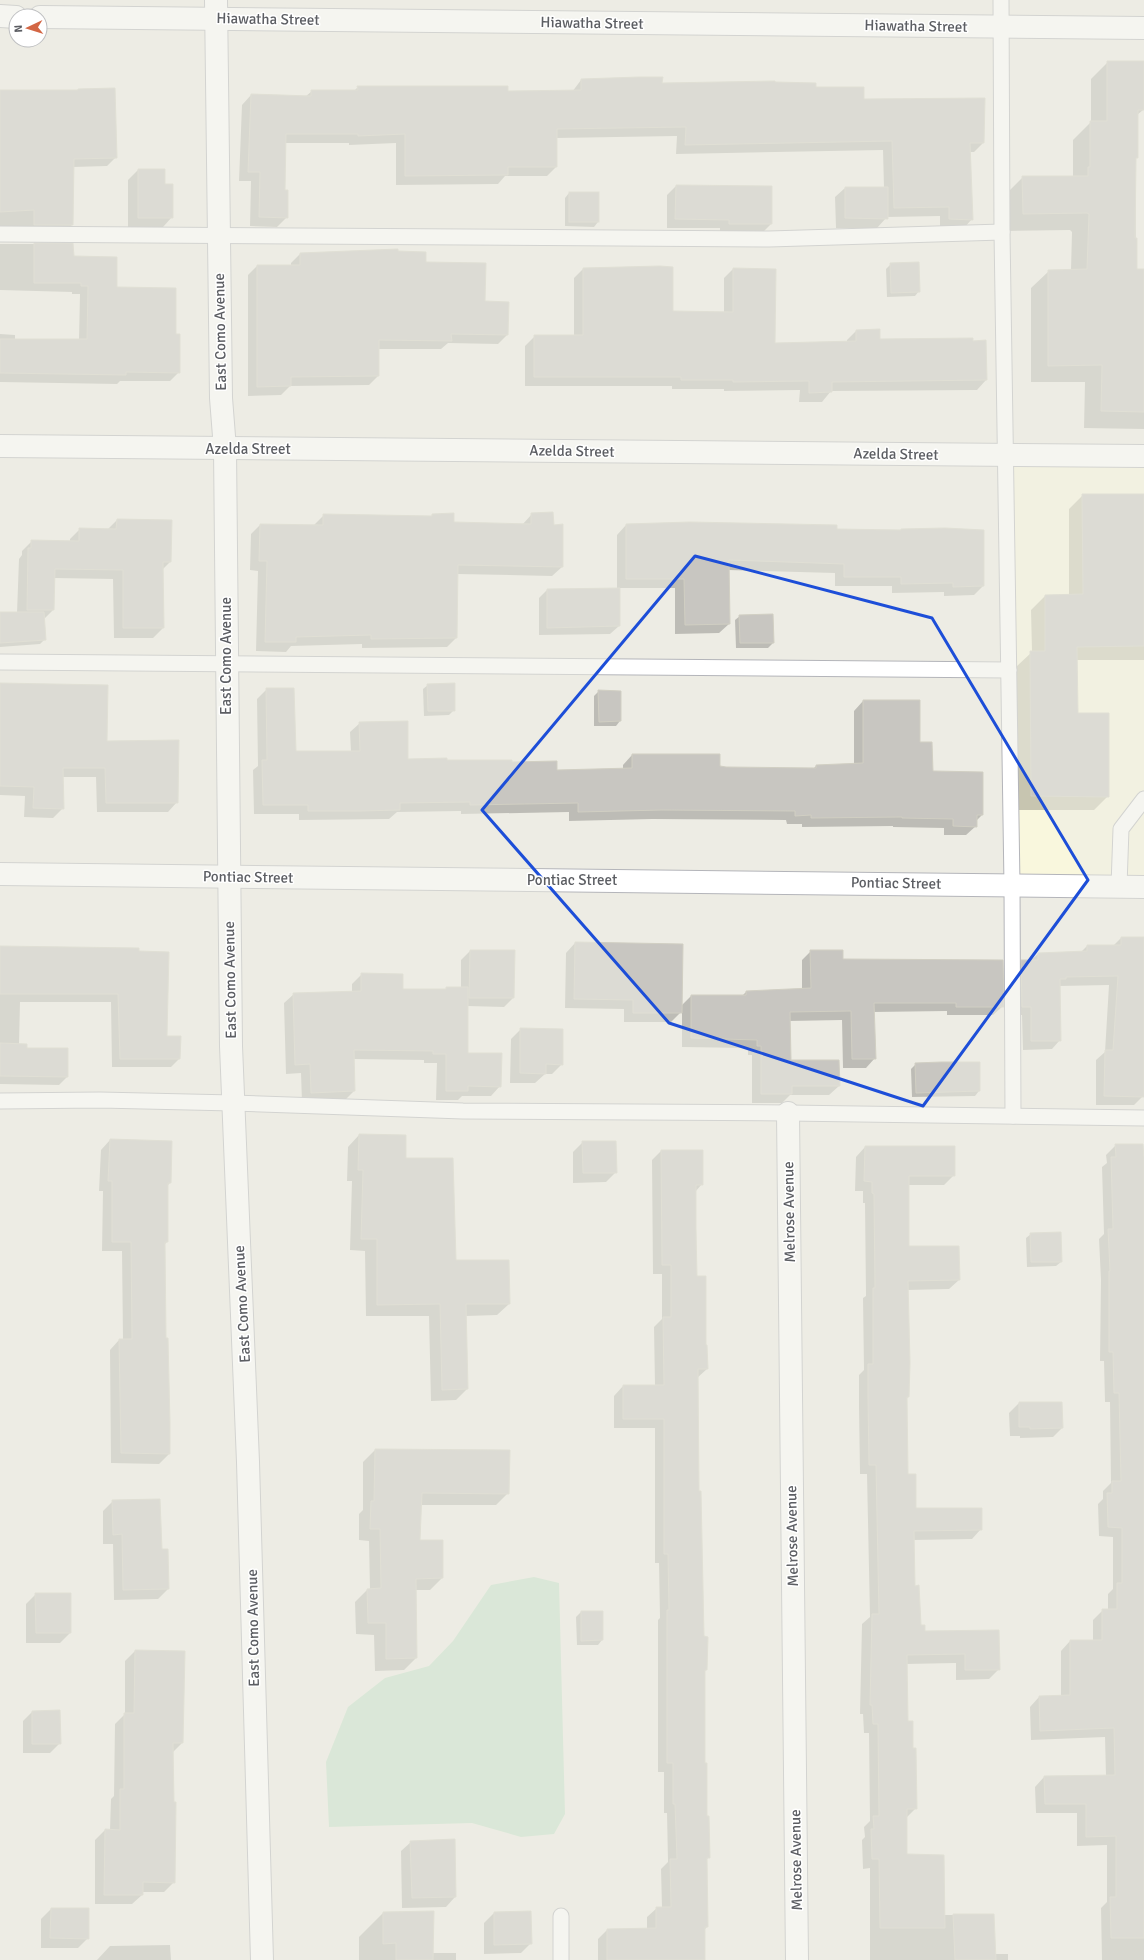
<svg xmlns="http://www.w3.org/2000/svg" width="1144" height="1960" font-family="Signika,sans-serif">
<rect width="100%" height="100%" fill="#edece4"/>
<polygon fill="#f9f7dd" points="1006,450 1144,454 1144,885 1009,884"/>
<polygon fill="#c4e1c9" points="534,1577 559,1583 565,1814 554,1834 521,1837 472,1823 329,1827 326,1762 348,1707 385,1678 429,1666 453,1641 491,1585"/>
<g fill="#0003">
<polygon points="1108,62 1143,110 1137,115 1137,157 1135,160 1136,270 1144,270 1144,429 1084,428 1085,382 1031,382 1031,288 1049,271 1071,270 1072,232 1070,230 1006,231 1006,194 1023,177 1073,177 1073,140 1091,122 1091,79"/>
<polygon points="581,80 661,84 774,83 814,88 863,100 983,143 974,152 970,152 972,219 963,229 940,228 940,216 887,217 877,228 836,228 835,197 845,188 884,188 883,150 676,154 677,136 556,138 556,167 547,176 505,176 498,184 396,185 396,143 349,145 349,143 285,143 284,191 287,217 277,227 250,226 251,181 239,181 242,105 251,95 305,97 312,91 354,91 358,87 507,92 572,92"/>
<polygon points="114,89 116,157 107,166 73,167 72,225 63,234 0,234 0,93"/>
<polygon points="138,170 172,217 163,227 128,227 128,180"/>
<polygon points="676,186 771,187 771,224 762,233 720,233 720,228 667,228 667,195"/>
<polygon points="569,193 598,193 598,222 594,227 565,226 565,198"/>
<polygon points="0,244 72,244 73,257 175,335 179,372 170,381 120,381 117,384 0,382 0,334 15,335 15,340 79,340 80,294 72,294 72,292 0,290"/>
<polygon points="397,252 425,263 484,302 508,303 507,335 498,344 448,343 441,349 378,349 378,376 369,385 290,386 281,395 248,396 248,275 257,266 291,266 291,263 300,254"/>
<polygon points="891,264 919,291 915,296 887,297 886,269"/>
<polygon points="583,269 672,312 724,313 724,278 733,269 774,344 847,342 847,340 856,331 879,340 985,341 986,380 977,390 831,391 822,402 799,402 800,390 724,391 724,389 672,389 672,386 525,386 525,346 535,336 574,336 574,278"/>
<polygon points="1083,495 1144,495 1144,660 1076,660 1077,714 1108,796 1094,810 1017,810 1017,666 1032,652 1031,610 1045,596 1069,596 1069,509"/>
<polygon points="532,514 553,526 562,567 552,576 457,574 456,638 447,647 362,648 362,644 291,646 286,652 256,651 258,571 250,570 251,534 260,525 314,525 324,515 431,517 432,515 453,523 522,525"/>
<polygon points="117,520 170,562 162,570 163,628 153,638 114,638 113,579 54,578 53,610 43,620 45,639 40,644 0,647 0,613 17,613 19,559 22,555 22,551 32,541 70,542 70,539 80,529 107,530"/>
<polygon points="626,525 836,530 899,531 901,530 983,586 974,595 944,596 944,592 892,593 892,586 835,586 835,573 728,570 729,624 719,633 675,634 675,588 619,588 619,626 610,634 539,635 539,598 547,590 617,589 617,535"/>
<polygon points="740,616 773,643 768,648 736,648 735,620"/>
<polygon points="0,684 107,686 106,742 177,802 168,812 97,812 96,777 62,777 63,808 53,818 24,817 25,796 0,795"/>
<polygon points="428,685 454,710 449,715 424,716 423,689"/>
<polygon points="267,689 295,752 351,752 350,732 360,723 407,760 511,763 556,771 623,770 623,765 632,755 725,768 813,769 816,766 854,764 854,711 863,701 919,743 932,772 982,773 982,815 976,821 976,826 966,835 944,835 944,828 893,827 893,826 802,827 802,824 787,824 786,820 652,819 569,821 569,812 461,814 461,811 397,812 389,819 299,820 299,814 254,814 253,770 258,766 257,699"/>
<polygon points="599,691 620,692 620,721 616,726 594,726 594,696"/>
<polygon points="1121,938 1144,938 1143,1096 1134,1105 1096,1105 1096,1060 1105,1052 1109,985 1059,986 1060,1040 1052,1049 1023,1050 1022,1015 1013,1015 1013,970 1022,961 1030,961 1038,954 1081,952 1087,946 1113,946"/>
<polygon points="575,943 681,1006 691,996 742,996 746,992 802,989 802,960 811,951 1003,1006 993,1015 947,1015 947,1011 873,1012 875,1058 866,1068 843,1068 842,1020 789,1021 790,1061 839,1086 829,1095 790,1095 782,1103 752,1103 752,1055 748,1055 748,1048 682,1047 682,1011 671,1022 624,1022 624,1009 565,1008 566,953"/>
<polygon points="0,947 138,949 166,1037 179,1059 171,1067 112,1067 111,1002 20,1002 19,1045 67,1077 59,1085 0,1084"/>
<polygon points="470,951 513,998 504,1007 467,1006 467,1054 500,1086 491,1096 462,1096 458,1100 436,1100 437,1063 424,1063 424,1060 353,1059 354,1091 344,1101 302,1102 301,1073 286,1074 284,1003 294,994 352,993 352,984 362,974 402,990 445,990 447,988 461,988 461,960"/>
<polygon points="521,1029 562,1064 552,1074 545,1074 535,1083 510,1083 511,1039"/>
<polygon points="916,1064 979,1091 975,1096 912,1097 911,1069"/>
<polygon points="359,1135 455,1261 509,1304 497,1315 466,1316 467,1389 456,1400 431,1401 429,1316 366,1316 365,1251 350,1250 352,1181 347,1181 348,1147"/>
<polygon points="110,1140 170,1183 167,1186 167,1242 164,1245 165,1339 169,1424 169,1454 159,1464 111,1463 110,1350 119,1340 123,1340 122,1251 102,1251 103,1191 99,1191 101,1150"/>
<polygon points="583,1142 616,1172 606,1182 573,1183 573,1152"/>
<polygon points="1116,1145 1144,1157 1144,1960 1102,1960 1101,1908 1107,1902 1107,1845 1077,1846 1077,1813 1036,1813 1035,1787 1044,1777 1106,1776 1105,1737 1031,1740 1030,1707 1039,1697 1061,1697 1061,1651 1070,1641 1093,1641 1093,1620 1103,1610 1108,1610 1108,1594 1113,1589 1113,1537 1099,1536 1098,1504 1103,1499 1103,1491 1111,1483 1110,1402 1105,1402 1104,1361 1100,1361 1101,1280 1099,1239 1104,1234 1102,1167 1107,1163 1106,1155"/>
<polygon points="865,1147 954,1175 944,1185 908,1185 908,1247 959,1280 949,1289 907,1290 908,1397 906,1400 907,1475 915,1509 981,1529 972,1539 913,1540 914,1587 920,1626 924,1632 999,1669 989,1679 956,1680 956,1663 906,1664 907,1722 912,1749 916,1808 906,1818 906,1855 944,1915 993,1915 994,1954 1008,1954 1008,1960 870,1960 870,1868 863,1869 862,1840 865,1837 864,1827 870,1821 869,1733 864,1733 863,1714 860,1714 862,1624 870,1617 867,1474 860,1474 859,1407 859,1375 864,1370 863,1298 866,1296 865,1203 863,1203 863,1191 855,1191 856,1157"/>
<polygon points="661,1151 702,1184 695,1192 696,1277 707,1369 697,1378 698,1492 703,1637 706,1670 704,1672 704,1764 709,1857 706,1860 707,1927 704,1930 704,1960 598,1960 598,1939 607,1930 647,1930 647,1917 657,1908 662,1908 661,1869 668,1862 667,1813 664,1813 664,1772 658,1772 658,1620 660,1618 659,1563 655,1563 655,1428 614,1428 614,1396 623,1386 655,1386 654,1327 662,1319 662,1274 653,1274 652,1160"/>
<polygon points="1031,1234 1061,1262 1056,1266 1027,1267 1026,1238"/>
<polygon points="1019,1403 1061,1403 1062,1428 1053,1437 1020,1438 1020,1436 1010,1436 1009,1413"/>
<polygon points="375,1450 508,1493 496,1505 420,1505 419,1541 442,1541 442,1578 430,1590 415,1590 416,1658 404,1670 375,1671 374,1635 356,1634 355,1602 367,1590 370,1590 369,1541 359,1540 359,1514 363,1510 363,1462"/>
<polygon points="113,1501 161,1550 168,1589 158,1599 114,1600 113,1544 103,1544 103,1511"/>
<polygon points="36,1594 70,1594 70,1633 60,1643 26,1643 26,1604"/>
<polygon points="581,1612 602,1612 602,1640 598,1645 577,1645 576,1617"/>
<polygon points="135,1651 182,1743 173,1752 174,1882 164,1892 142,1892 142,1895 132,1904 95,1904 95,1840 105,1830 110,1830 111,1799 114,1796 115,1724 125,1714 125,1661"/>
<polygon points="32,1712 60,1743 50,1753 23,1753 23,1721"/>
<polygon points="411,1842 455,1897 446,1907 402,1908 401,1851"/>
<polygon points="51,1909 88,1938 78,1948 41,1948 41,1919"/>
<polygon points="433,1912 432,1953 456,1953 456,1960 359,1960 359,1937 383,1913"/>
<polygon points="530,1912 531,1943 521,1953 484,1954 484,1923 494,1913"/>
<polygon points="170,1945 171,1960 97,1960 110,1946"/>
</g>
<g fill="#c8c6c1" stroke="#d1cfc3">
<polygon points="1107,61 1144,61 1144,110 1138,110 1138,158 1136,158 1135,238 1137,238 1137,269 1144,269 1144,412 1101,411 1102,365 1048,366 1048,270 1087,269 1089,214 1087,213 1023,214 1022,176 1088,176 1088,167 1090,167 1090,121 1107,121"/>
<polygon points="639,77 663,77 662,83 775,81 775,82 816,83 816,87 864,87 864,99 985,98 984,143 970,143 973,220 949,219 949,207 894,208 892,141 685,145 686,127 557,129 557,167 508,167 508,175 405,176 405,134 358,136 358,134 286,134 285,190 288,190 288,218 259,217 260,172 248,172 251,94 311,96 311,90 358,90 357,86 508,86 508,91 581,90 581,79"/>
<polygon points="115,88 117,158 74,159 73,225 34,225 34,210 0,212 0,90 78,90 78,89"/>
<polygon points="138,169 165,169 165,184 173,184 173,218 138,218"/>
<polygon points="676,185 772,186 772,224 729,224 729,220 675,219"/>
<polygon points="845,187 888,187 888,219 845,218"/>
<rect x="569" y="192" width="30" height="30"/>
<polygon points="34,243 73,243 74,256 117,257 117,287 176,288 176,334 180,334 180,373 126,372 126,375 0,373 0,339 87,339 88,286 81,286 81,283 34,283"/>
<polygon points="398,249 398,251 426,252 426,262 486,263 485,301 509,302 508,335 451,334 452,341 379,340 379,376 291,377 291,386 257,387 257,265 300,265 300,253"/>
<polygon points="919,262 920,292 891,293 890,263"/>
<polygon points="660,266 673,267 673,311 733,312 733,268 776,269 775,343 856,341 856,330 880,329 880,339 973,338 973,341 986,340 987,380 832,382 832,392 809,393 809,381 733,382 733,380 681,380 681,377 534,377 534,335 583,335 583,268"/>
<polygon points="1082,494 1144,494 1144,646 1077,647 1078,713 1109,713 1109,797 1031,796 1030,651 1045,651 1045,595 1083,594"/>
<polygon points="553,512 554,525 563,524 563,567 458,565 457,638 371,639 371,635 296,637 296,642 265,642 267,561 259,561 260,524 323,525 323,514 432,516 432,514 454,513 454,522 531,524 531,513"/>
<polygon points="117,519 172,520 171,562 163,562 164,628 123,628 123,570 55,569 54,610 27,610 28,548 31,548 31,540 79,541 79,528 116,529"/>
<polygon points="690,522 837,525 837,529 901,530 901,529 945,528 984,530 984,586 953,587 953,583 901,584 901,577 844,577 844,564 729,560 730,624 685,625 684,579 626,579 626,524"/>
<polygon points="620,588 620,626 547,628 547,589"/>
<polygon points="0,612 44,612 46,640 0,643"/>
<polygon points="773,614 774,643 740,643 739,615"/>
<polygon points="0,683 108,685 107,741 179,740 178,803 106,803 105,768 63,768 64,809 33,808 34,787 0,786"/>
<polygon points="455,683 455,711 428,711 427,684"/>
<polygon points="266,688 294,688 296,751 360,751 359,722 408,721 408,759 447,758 447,760 512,760 512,762 557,761 557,770 632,768 632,754 720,754 720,766 726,767 816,768 816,765 863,763 863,700 920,700 920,742 932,742 933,771 983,772 983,815 977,815 977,827 953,826 953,819 902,818 902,817 811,818 811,815 795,816 795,811 662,810 578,812 578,803 470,805 470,802 400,803 400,810 361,811 308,811 308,805 263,805 262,760 267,760"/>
<polygon points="598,690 621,691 621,721 599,722"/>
<polygon points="1121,937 1144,937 1144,1097 1104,1096 1105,1050 1113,1050 1118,976 1066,977 1066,979 1060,979 1061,1041 1031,1041 1031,1007 1022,1007 1021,960 1038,960 1038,953 1087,951 1087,945 1121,945"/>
<polygon points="575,942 683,944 682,1013 633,1013 633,1000 574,999"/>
<polygon points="0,946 139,948 139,951 169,952 167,1036 181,1036 180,1059 120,1059 118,994 0,994"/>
<polygon points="470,950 515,950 514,998 469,998"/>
<polygon points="810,950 843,950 843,959 1003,960 1004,1007 956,1007 956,1003 874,1003 876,1059 852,1059 851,1011 790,1012 791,1060 839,1060 840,1086 792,1086 792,1094 761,1094 761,1046 757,1046 757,1040 691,1038 691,995 746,995 746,991 811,988"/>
<polygon points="361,973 403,974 403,989 446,989 446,987 468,987 468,1053 502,1053 501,1087 468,1086 468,1091 446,1091 446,1054 433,1054 433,1051 354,1050 355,1091 311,1093 310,1064 295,1065 293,993 361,991"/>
<polygon points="520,1028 563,1029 563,1065 546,1064 546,1074 520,1073"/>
<polygon points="0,1043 27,1044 27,1048 68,1048 68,1077 0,1076"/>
<polygon points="942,1062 980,1062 980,1091 916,1093 915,1063"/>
<polygon points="359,1134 406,1135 406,1158 453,1158 456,1260 509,1260 510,1304 466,1304 468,1389 442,1390 440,1304 377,1305 377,1239 361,1239 363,1170 358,1170"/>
<polygon points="110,1139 172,1141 171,1183 168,1183 168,1242 165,1242 166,1338 168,1338 170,1424 170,1454 121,1453 119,1339 132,1339 131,1242 112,1242 112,1181 108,1181"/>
<polygon points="582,1141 616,1141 617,1173 583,1173"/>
<polygon points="1115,1144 1143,1144 1144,1158 1144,1938 1111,1938 1110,1897 1116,1897 1116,1836 1086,1837 1086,1804 1045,1804 1044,1776 1115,1775 1114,1728 1040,1731 1039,1696 1070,1695 1070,1640 1102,1640 1102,1609 1117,1609 1117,1583 1122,1583 1122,1528 1108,1527 1107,1493 1112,1493 1112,1481 1121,1481 1119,1393 1114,1393 1113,1352 1109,1352 1109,1271 1110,1271 1108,1229 1113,1229 1111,1157 1116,1157"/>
<polygon points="865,1146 955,1146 955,1176 909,1176 909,1246 959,1246 960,1280 908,1281 910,1363 909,1397 907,1397 908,1474 916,1474 916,1508 982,1508 982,1530 914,1531 915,1586 919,1585 921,1625 925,1625 925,1631 999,1630 1000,1670 965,1670 965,1654 907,1655 908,1721 913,1721 913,1748 916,1748 917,1809 907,1809 907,1854 944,1855 945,1928 880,1928 879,1859 872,1859 871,1829 874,1829 873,1816 879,1816 878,1724 873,1724 872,1705 870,1705 872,1614 879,1614 876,1465 869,1465 868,1397 868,1364 873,1364 873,1288 875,1288 874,1194 872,1193 872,1182 864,1181"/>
<polygon points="661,1150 703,1150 703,1185 696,1185 696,1229 697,1276 706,1276 706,1345 707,1345 708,1369 698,1369 699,1491 701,1491 704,1636 708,1637 707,1670 705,1670 705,1763 707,1763 707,1816 709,1816 710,1858 707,1858 708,1927 705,1927 705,1960 607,1960 607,1929 656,1928 656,1907 671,1907 670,1859 677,1859 675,1804 673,1804 673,1763 667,1763 667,1610 669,1610 668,1554 664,1554 664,1419 623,1419 623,1385 664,1385 663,1317 671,1317 671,1265 662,1265"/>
<polygon points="1061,1232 1062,1262 1031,1262 1030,1233"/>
<polygon points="1019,1402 1062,1402 1063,1428 1030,1429 1030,1427 1019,1427"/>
<polygon points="375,1449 510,1450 509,1494 422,1493 420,1540 443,1540 443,1578 416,1579 417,1658 386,1659 386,1623 368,1623 367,1589 381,1588 380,1529 370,1529 371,1501 374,1501"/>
<polygon points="160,1499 162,1549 168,1549 169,1589 123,1590 122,1534 113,1535 112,1500"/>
<polygon points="35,1593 71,1593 71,1633 36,1633"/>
<polygon points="581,1611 603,1611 603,1640 581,1641"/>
<polygon points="135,1650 185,1651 183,1743 173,1743 174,1802 176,1802 175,1883 143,1882 143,1895 104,1895 105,1829 120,1830 120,1789 124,1789 124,1713 134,1713"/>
<polygon points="60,1710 61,1744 32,1744 32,1711"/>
<polygon points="455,1839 456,1897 412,1898 410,1841"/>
<polygon points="51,1908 89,1908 89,1939 50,1938"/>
<polygon points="434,1911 433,1960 396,1960 396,1943 383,1944 383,1912"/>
<polygon points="531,1911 532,1944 494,1945 494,1912"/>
<polygon points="953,1914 994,1914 996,1960 955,1960"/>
</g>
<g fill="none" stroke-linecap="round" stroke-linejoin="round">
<defs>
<g id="service">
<polyline points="1001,0 1002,232 1012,885 1013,1116"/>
<polyline points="0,234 769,239 1002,232"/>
<polyline points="0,662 1009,670"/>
<polyline points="1119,886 1121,829 1144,799"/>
<polyline points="0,1101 100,1100 233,1103 463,1111 788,1113 1144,1118"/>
<polyline points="561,1916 561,1960"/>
</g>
<g id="minor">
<polyline points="216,0 221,398 225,449 231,1046 248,1462 262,1960"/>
<polyline points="0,16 16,17"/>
<polyline points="40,17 1144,28"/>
<polyline points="0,446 1144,456"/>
<polyline points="0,874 1144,887"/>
<polyline points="788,1113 797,1960"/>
</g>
</defs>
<use href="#service" stroke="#b4b5ba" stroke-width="17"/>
<use href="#minor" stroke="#b4b5ba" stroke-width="24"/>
<use href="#service" stroke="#fff" stroke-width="15"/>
<use href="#minor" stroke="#fff" stroke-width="22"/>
</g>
<path d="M0 0H1144V1960H0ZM695,556L932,618L1088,880L923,1106L669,1023L482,810Z" fill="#edece4" fill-opacity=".55" fill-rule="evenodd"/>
<path fill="none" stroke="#1d4ed8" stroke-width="3" stroke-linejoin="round" d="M695,556L932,618L1088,880L923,1106L669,1023L482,810Z"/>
<g text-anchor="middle" stroke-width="3" stroke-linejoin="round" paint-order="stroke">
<g font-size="15" fill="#5c5e63" stroke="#fff">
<text transform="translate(268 19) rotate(1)" y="5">Hiawatha Street</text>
<text transform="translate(592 23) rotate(1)" y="5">Hiawatha Street</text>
<text transform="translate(916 26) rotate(1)" y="5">Hiawatha Street</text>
<text transform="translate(220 332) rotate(-91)" y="5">East Como Avenue</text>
<text x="248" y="454">Azelda Street</text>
<text transform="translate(572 451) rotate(1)" y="5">Azelda Street</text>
<text transform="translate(896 454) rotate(1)" y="5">Azelda Street</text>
<text transform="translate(226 656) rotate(-90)" y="5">East Como Avenue</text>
<text transform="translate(248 877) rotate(1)" y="5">Pontiac Street</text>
<text x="572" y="885">Pontiac Street</text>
<text transform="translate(896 883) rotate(1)" y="5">Pontiac Street</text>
<text transform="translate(230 980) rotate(-91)" y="5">East Como Avenue</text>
<text transform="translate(789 1212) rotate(-91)" y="5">Melrose Avenue</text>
<text transform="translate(242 1304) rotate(-93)" y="5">East Como Avenue</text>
<text transform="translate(792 1536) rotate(-91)" y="5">Melrose Avenue</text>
<text transform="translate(253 1628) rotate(-91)" y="5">East Como Avenue</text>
<text transform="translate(796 1860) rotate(-91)" y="5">Melrose Avenue</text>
</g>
</g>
<g transform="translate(28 28) rotate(266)"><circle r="19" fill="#ffffff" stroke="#bebfc1"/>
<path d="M0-3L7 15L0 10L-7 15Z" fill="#d36644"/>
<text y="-6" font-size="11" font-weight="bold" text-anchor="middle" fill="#5c5e63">N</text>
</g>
</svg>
